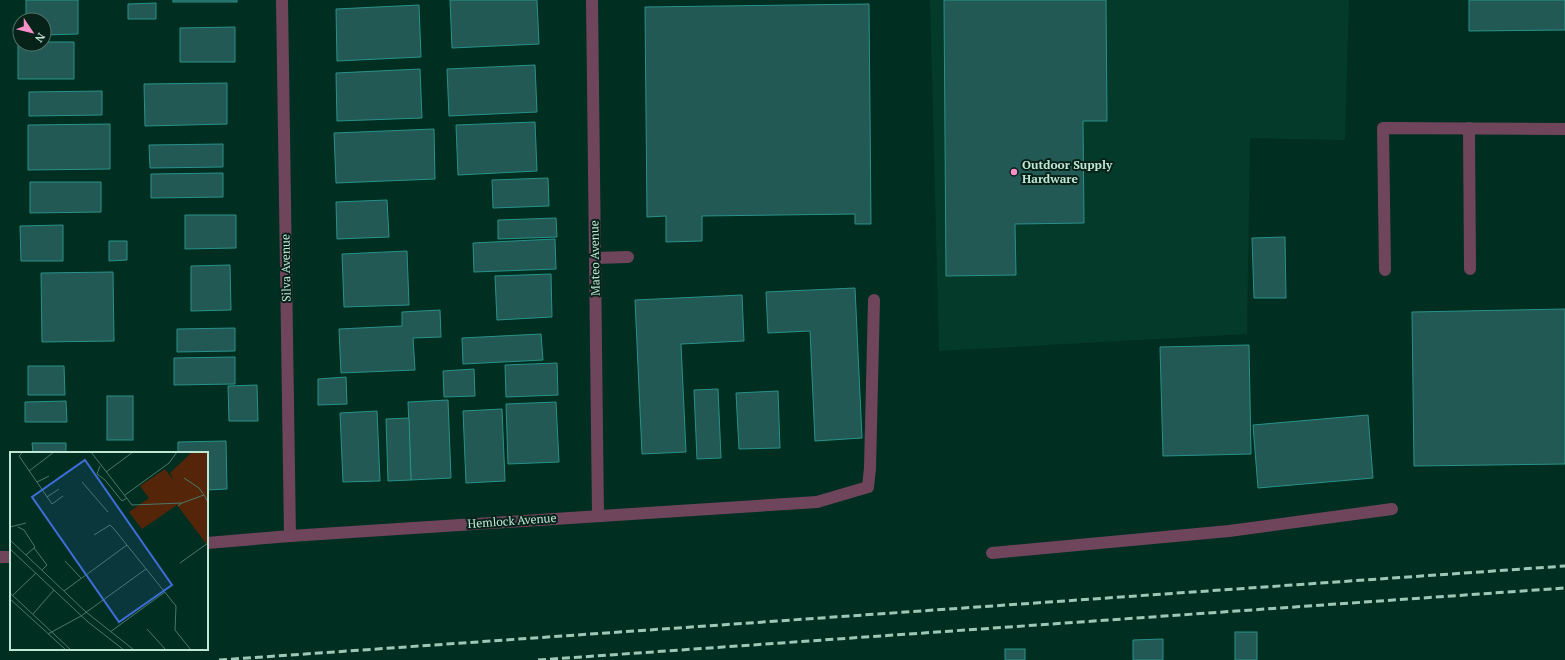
<svg xmlns="http://www.w3.org/2000/svg" width="1565" height="660" font-family="'PT Serif',serif">
<rect width="100%" height="100%" fill="#002e20"/>
<polygon fill="#043a2a" points="930,0 1349,0 1345,140 1250,138 1247,334 939,351"/>
<g fill="#235954" stroke="#289289">
<polygon points="26,0 78,0 78,34 44,35 44,20 26,20"/>
<rect x="173" y="0" width="64" height="2"/>
<polygon points="450,0 537,0 539,44 452,48"/>
<polygon points="944,0 1106,0 1107,121 1083,121 1084,223 1015,224 1016,275 946,276"/>
<polygon points="1469,0 1565,0 1565,30 1469,31"/>
<polygon points="156,3 156,19 128,19 128,4"/>
<polygon points="869,4 871,224 855,224 855,214 702,216 702,241 666,242 666,216 647,217 645,7"/>
<polygon points="419,5 421,57 337,61 336,9"/>
<polygon points="235,27 235,62 180,62 180,28"/>
<polygon points="44,42 74,42 74,79 18,79 18,43 44,44"/>
<polygon points="535,65 537,112 449,116 447,69"/>
<polygon points="420,69 422,118 337,121 336,73"/>
<polygon points="227,83 227,124 145,126 144,84"/>
<polygon points="102,91 102,115 29,116 29,92"/>
<polygon points="535,122 537,171 458,175 456,125"/>
<polygon points="110,124 110,169 28,170 28,125"/>
<polygon points="434,129 435,179 336,183 334,133"/>
<polygon points="223,144 223,167 150,168 149,145"/>
<polygon points="223,173 223,197 151,198 151,174"/>
<polygon points="548,178 549,206 493,208 492,180"/>
<polygon points="30,182 101,182 101,212 30,213"/>
<polygon points="387,200 389,237 337,239 336,202"/>
<polygon points="185,215 236,215 236,248 185,249"/>
<polygon points="556,218 557,237 498,239 498,220"/>
<polygon points="63,225 63,261 21,261 20,226"/>
<polygon points="1285,237 1286,298 1254,298 1252,238"/>
<polygon points="555,239 556,269 474,272 473,243"/>
<polygon points="109,241 127,241 127,260 109,261"/>
<polygon points="407,251 409,305 344,307 342,254"/>
<polygon points="230,265 231,310 191,311 191,266"/>
<polygon points="113,272 114,341 42,342 41,273"/>
<polygon points="551,274 552,317 497,320 495,276"/>
<polygon points="855,288 862,438 815,441 810,331 768,333 766,292"/>
<polygon points="742,295 744,341 681,344 686,452 642,454 635,300"/>
<polygon points="1565,309 1565,464 1414,466 1412,312"/>
<polygon points="440,310 441,337 413,338 415,370 341,373 339,329 402,326 402,312"/>
<polygon points="235,328 235,351 177,352 177,329"/>
<polygon points="541,334 543,360 463,364 462,338"/>
<polygon points="1249,345 1251,454 1163,456 1160,347"/>
<polygon points="235,357 235,384 174,385 174,358"/>
<polygon points="557,363 558,395 506,397 505,365"/>
<polygon points="28,366 64,366 65,395 28,395"/>
<polygon points="474,369 475,396 444,397 443,371"/>
<polygon points="346,377 347,404 318,405 318,379"/>
<polygon points="257,385 258,421 229,421 228,386"/>
<polygon points="718,389 721,458 697,459 694,390"/>
<polygon points="778,391 780,448 739,449 736,393"/>
<rect x="107" y="396" width="26" height="44"/>
<polygon points="448,400 451,478 411,480 408,402"/>
<polygon points="66,401 67,422 25,422 25,402"/>
<polygon points="556,402 559,462 508,464 506,404"/>
<polygon points="502,409 505,481 466,483 463,411"/>
<polygon points="377,411 380,481 343,482 340,413"/>
<polygon points="1368,415 1373,478 1258,488 1253,425"/>
<polygon points="409,418 411,480 388,481 386,419"/>
<polygon points="226,441 227,489 207,490 207,453 178,453 178,442"/>
<polygon points="32,443 66,443 66,453 33,453"/>
<rect x="1235" y="632" width="22" height="28"/>
<polygon points="1163,639 1163,660 1133,660 1133,640"/>
<rect x="1005" y="649" width="20" height="11"/>
</g>
<g fill="none" stroke-linecap="round" stroke-linejoin="round">
<g stroke="#6f455b" stroke-width="12">
<polyline points="1469,128 1470,269"/>
<polyline points="595,258 628,257"/>
<polyline points="1385,270 1383,128 1565,129"/>
<polyline points="817,502 868,487 870,468 874,300"/>
<polyline points="992,553 1229,531 1392,509"/>
</g>
<g stroke="#6f455b" stroke-width="12">
<polyline points="282,0 290,536"/>
<polyline points="592,0 598,516"/>
<polyline points="207,543 290,536 817,502"/>
<polyline points="0,557 11,557"/>
</g>
<g stroke="#9ec7b6" stroke-width="3" stroke-dasharray="8 4" stroke-linecap="butt">
<polyline points="219,660 1565,566"/>
<polyline points="538,660 1565,588"/>
</g>
</g>
<circle fill="#f98fc8" stroke="#072219" stroke-width="1.5" cx="1014" cy="172" r="4"/>
<g text-anchor="middle" stroke-width="4" stroke-linejoin="round" paint-order="stroke">
<g font-size="12" font-weight="bold" fill="#c0e7d6" stroke="#072219" text-anchor="start">
<text x="1022" y="169">Outdoor Supply<tspan x="1022" dy="14">Hardware</tspan></text>
</g>
<g font-size="12" fill="#c0e7d6" stroke="#072219">
<text transform="translate(595 258) rotate(-91)" y="4">Mateo Avenue</text>
<text transform="translate(286 268) rotate(-91)" y="4">Silva Avenue</text>
<text transform="translate(512 521) rotate(-4)" y="4">Hemlock Avenue</text>
</g>
</g>
<g transform="translate(10 452)">
<rect width="198" height="198" fill="#002e20"/>
<path d="M182,0H198V94L167,53L132,77L119,60L139,46L130,34L155,17L164,29L160,21Z" fill="#542508"/>
<path fill="none" stroke="#4d7869" stroke-width="1" d="M13,0L9,4L42,52L53,44M81,0L122,53L172,51L168,54M90,14L87,22L95,28L112,49L117,46M19,19L44,0M96,20L123,0M174,26L189,36L194,43M27,30L39,24M72,30L98,60M115,43L159,11L167,0M37,45L49,37M172,51L194,43L198,50M0,75L16,71M8,75L14,78L25,95L16,103M84,83L100,73L104,77L166,154L165,178L181,198M0,88L76,160L124,198M24,96L37,113L32,118M0,97L78,170L114,198M55,109L71,126M170,111L198,91M54,139L117,93M0,141L61,198M2,144L26,121M0,147L56,198M23,162L44,138M137,177L156,198M100,180L155,140M38,182L71,164L136,117"/>
<path fill="#3e6dd8" fill-opacity="0.15" stroke="#3e6dd8" stroke-width="2" d="M75,8L162,133L109,170L22,45Z"/>
<rect width="198" height="198" fill="none" stroke="#c0e7d6" stroke-width="2"/>
</g>
<g transform="translate(32 32) rotate(125)"><circle r="19" fill="#072219" stroke="#517165"/>
<path d="M0-3L7 15L0 10L-7 15Z" fill="#f98fc8"/>
<text y="-6" font-size="11" font-weight="bold" text-anchor="middle" fill="#c0e7d6">N</text>
</g>
</svg>
